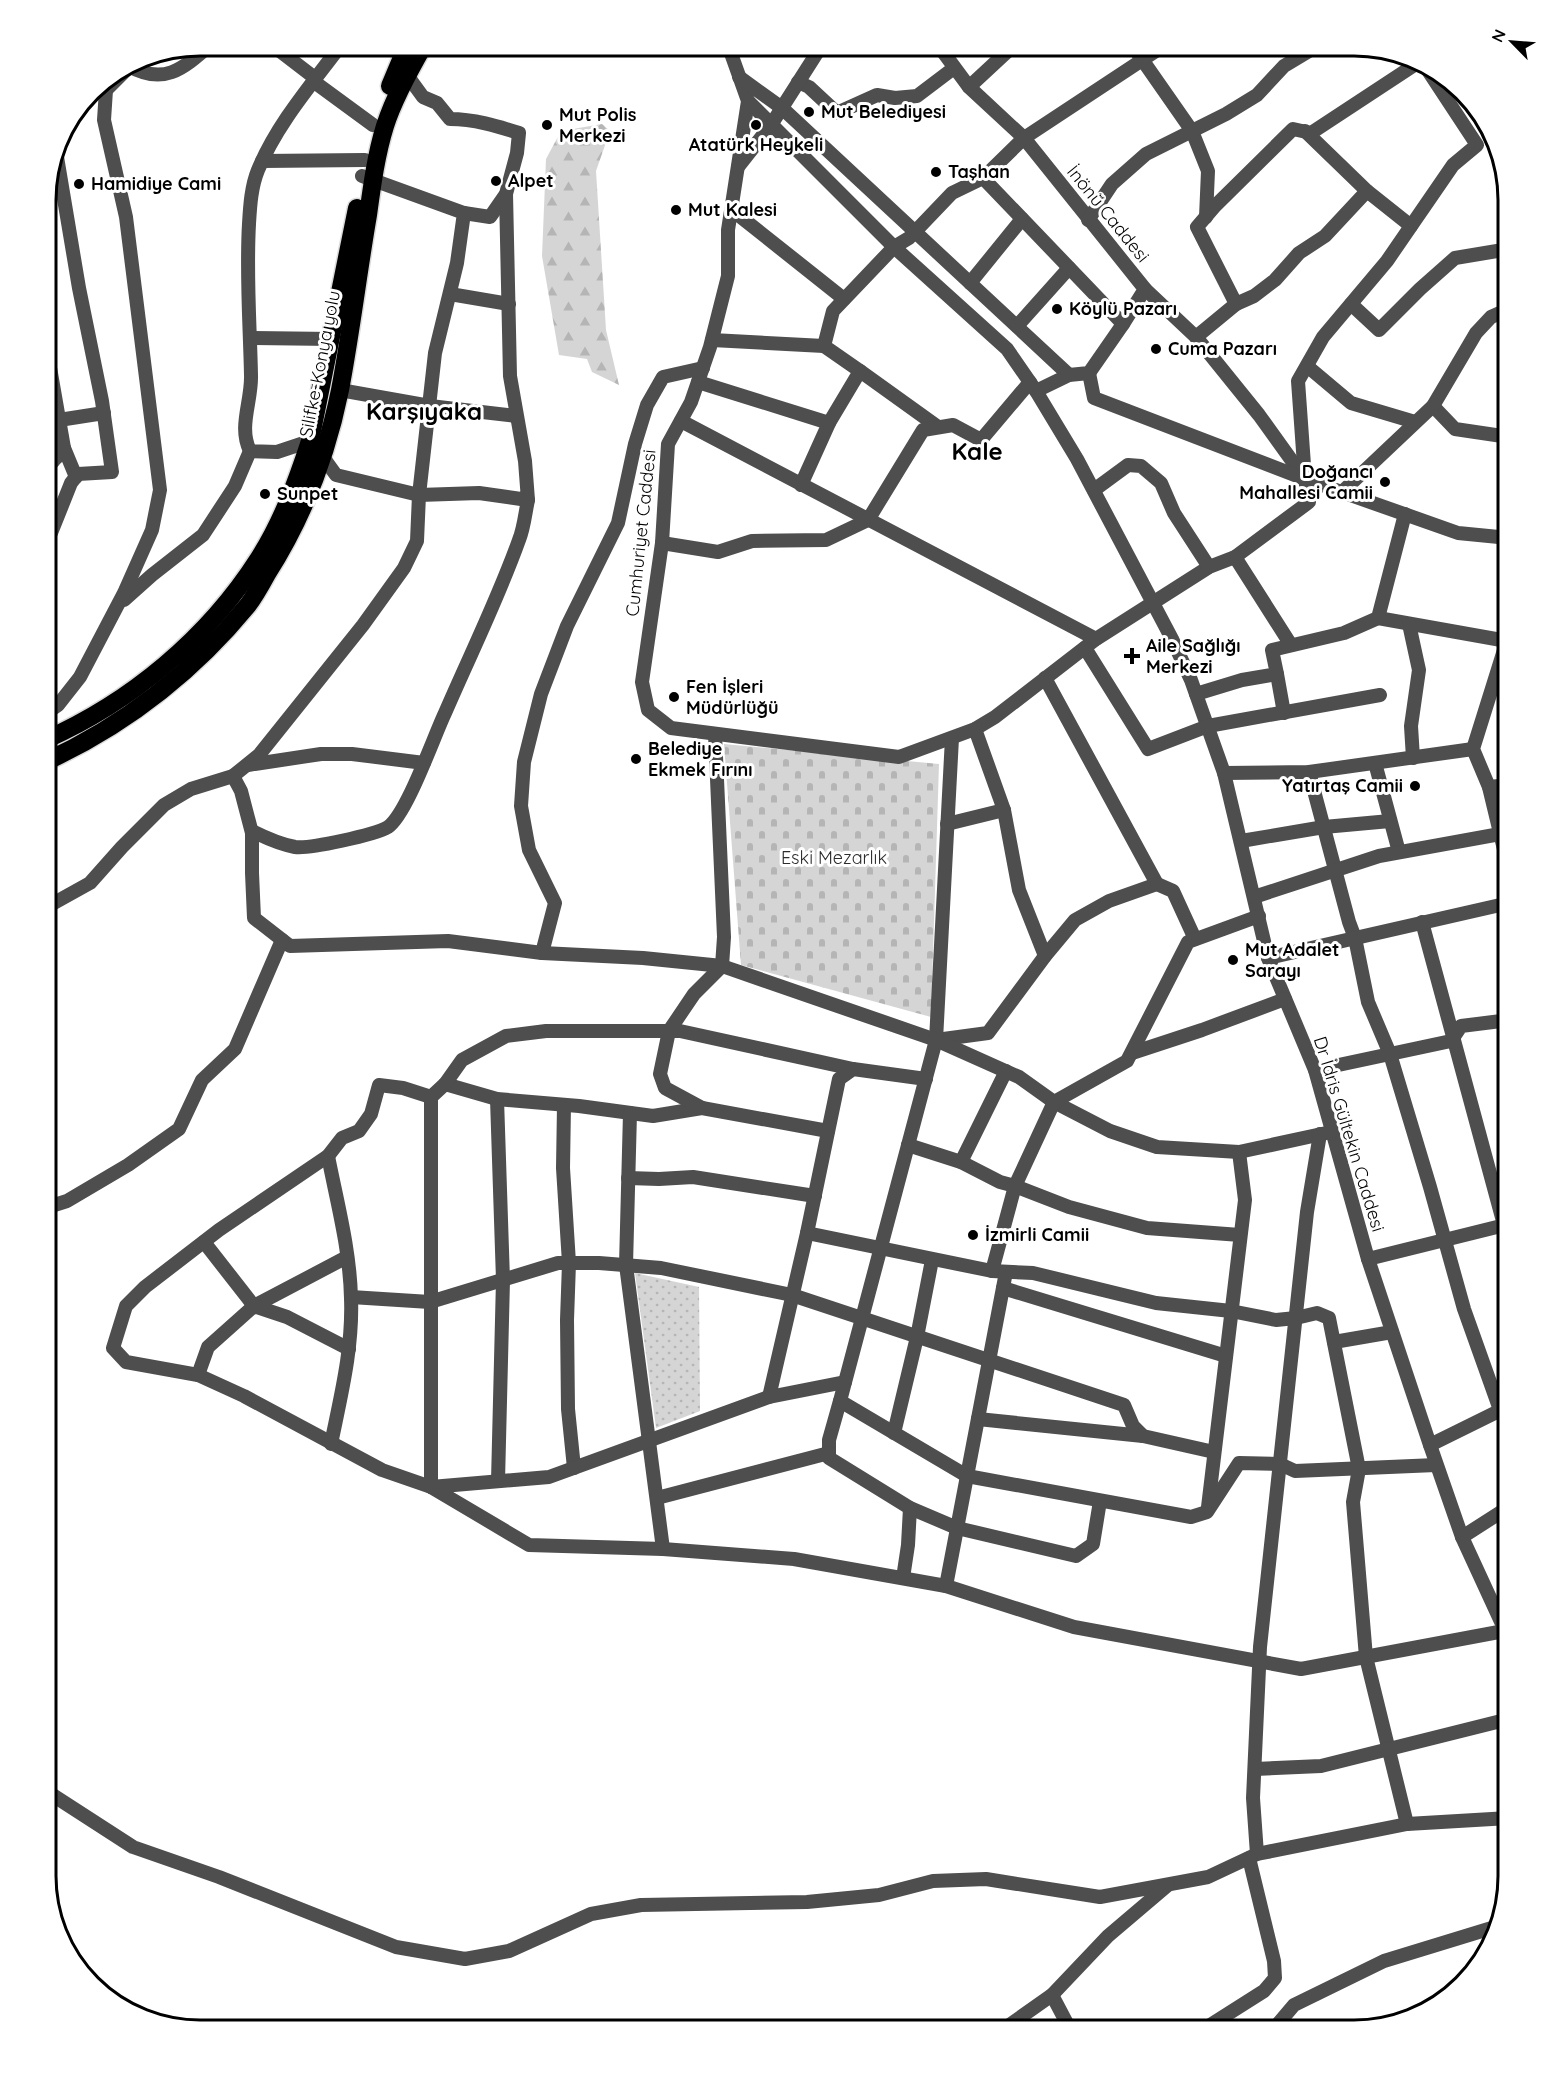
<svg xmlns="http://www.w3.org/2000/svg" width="1554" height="2076" font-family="Quicksand,sans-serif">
<defs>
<pattern id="grass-dots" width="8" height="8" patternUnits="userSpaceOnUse" patternTransform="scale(1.5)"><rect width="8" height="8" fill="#d5d5d5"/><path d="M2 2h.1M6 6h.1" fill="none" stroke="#b5b5b5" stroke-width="1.8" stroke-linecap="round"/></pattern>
<pattern id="forest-firs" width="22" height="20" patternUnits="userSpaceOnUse" patternTransform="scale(1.5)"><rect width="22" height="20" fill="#d5d5d5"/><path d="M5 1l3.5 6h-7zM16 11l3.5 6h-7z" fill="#b5b5b5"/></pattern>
<pattern id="cemetery-stones" width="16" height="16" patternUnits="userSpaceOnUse" patternTransform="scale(1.5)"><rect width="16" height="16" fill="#d5d5d5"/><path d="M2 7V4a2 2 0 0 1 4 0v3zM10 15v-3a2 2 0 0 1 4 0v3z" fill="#b5b5b5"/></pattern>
</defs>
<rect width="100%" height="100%" fill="#fff"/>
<polygon fill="url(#grass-dots)" points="635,1273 699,1287 700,1411 656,1428"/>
<polygon fill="url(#forest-firs)" points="602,124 610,131 596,171 606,330 619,385 592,372 587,359 559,355 542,256 546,159 561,131"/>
<polygon fill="url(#cemetery-stones)" points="724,744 939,764 931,1017 741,965"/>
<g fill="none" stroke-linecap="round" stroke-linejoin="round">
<defs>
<g id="highway">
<polyline points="390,86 403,55 410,45"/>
<path d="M45,740C131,702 208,638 259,558C282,522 297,481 310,441L357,208"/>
<path d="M45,762C123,726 193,672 248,605C255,596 261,585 267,574C302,519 327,454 340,390C351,332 358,273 368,215C372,186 376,155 385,126C394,98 409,71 424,45"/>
</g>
</defs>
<use href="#highway" stroke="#dbdbdb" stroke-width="21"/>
<g stroke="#4e4e4e" stroke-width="14">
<polyline points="272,45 315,78"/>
<polyline points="728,45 748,101 728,230 728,276 710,347 691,402 668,444 662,543 642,682 648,710 671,728 899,757 975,729 995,717 1096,639 1209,567 1235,557 1309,502 1305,479 1259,415 1196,337 1145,289"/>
<polyline points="938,45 969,87 1024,138 1145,289 1123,324 1089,373 1069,375 1036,391"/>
<polyline points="1132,45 1192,131 1208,171 1206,217"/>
<path d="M127,65C163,86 182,70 210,45"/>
<path d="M407,75L423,97L437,103L450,119C474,119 497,126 519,133L517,153L506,194L490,217L464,213"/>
<polyline points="739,77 782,108 1069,375"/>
<polyline points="313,81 373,125"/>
<polyline points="798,82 809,87 837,113 877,95 895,98 917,96 954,68"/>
<polyline points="969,87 1011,48 1016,45"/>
<polyline points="106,90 129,67"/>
<polyline points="748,101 894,247 1007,349 1036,391 1077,459 1172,639 1191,680 1224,773 1268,958 1315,1070 1368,1259 1430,1445 1462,1537 1509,1639"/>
<polyline points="1305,131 1367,191"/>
<polyline points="262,161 365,160"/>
<polyline points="738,167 771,125 822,45"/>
<polyline points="362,176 464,213 457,263 435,353 419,495 417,541 404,568 363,625 259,755 233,776 241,791 252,833 252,873 254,918 290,946 448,941 542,953 643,958 722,966 936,1040 988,1033 1045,956 1075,920 1109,901 1157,884 1045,678"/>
<polyline points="983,178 1123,324"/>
<polyline points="1503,179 1509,203"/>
<polyline points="732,210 844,299"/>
<polyline points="1088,220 1112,184 1146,154 1226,114 1257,95 1284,66 1319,45"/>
<polyline points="970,283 1022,219"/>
<polyline points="450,294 509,304"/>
<polyline points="1236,304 1254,296 1275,280 1299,253 1325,236 1367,191 1411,226"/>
<polyline points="1351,304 1379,330 1420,289 1455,258 1509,249"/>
<polyline points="1017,326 1069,268"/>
<polyline points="1196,337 1236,304 1197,227 1215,206 1293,129 1311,133 1419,62"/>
<polyline points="250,338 332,339"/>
<polyline points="712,340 824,346"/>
<polyline points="1307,366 1351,403 1415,422"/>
<polyline points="860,371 938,427"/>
<polyline points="1089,373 1094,398 1305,479 1458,533 1509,538"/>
<polyline points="698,382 829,423 801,485"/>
<polyline points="340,390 430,406 516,416"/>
<polyline points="1433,406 1455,429 1509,437"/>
<polyline points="59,420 104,413"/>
<polyline points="681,421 1096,639"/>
<polyline points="829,423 860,371 824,346 833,311 894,247 909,238 952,193 983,178 1024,138 1165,45"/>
<path d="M310,441L277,452L250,451C238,427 252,401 251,375C250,325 246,275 249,224C250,207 251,187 258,170C277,124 311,85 341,45"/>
<polyline points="45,444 57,457"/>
<polyline points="64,448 76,477"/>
<polyline points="323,457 336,475 419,495 479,493 528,500 525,461 510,376 506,194"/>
<polyline points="45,471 64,448 45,339"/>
<polyline points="1305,479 1298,381 1323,337 1387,261 1453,165 1477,145 1423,63"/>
<polyline points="1094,490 1128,465 1141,466 1161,483 1174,513 1209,567"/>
<polyline points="1342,492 1433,406 1476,333 1491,317 1509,309"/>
<polyline points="662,543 718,552 752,541 826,540 868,520 923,430 953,425 981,440 1030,382"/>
<polyline points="45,548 71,483 78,474 112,472 102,401 79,288 56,151"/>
<polyline points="1235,557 1291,645"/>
<polyline points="124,600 152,575 203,535 235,486 250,451"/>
<polyline points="1378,618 1507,641"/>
<polyline points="1409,624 1419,670 1411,726 1413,758"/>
<polyline points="1085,648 1148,749 1208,726 1380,695"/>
<polyline points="1277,674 1284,713"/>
<polyline points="1196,694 1242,680 1277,674 1272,650 1344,633 1378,618 1405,514"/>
<polyline points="45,714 58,705 80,677 124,593 152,530 160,490 126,217 104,120 106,90 103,80"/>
<polyline points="975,729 1004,810 1019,890 1045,956"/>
<polyline points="952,738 936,1040 1019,1077 1054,1102 1110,1131 1157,1147 1239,1152 1331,1132"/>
<polyline points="1375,763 1399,852"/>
<polyline points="248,765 321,754 352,754 424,763"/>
<polyline points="1309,772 1349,922 1355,938 1368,1002 1390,1054 1430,1187 1464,1309 1500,1410"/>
<polyline points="1224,773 1309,772 1473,749"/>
<polyline points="1489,787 1509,785"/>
<polyline points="947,824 1004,810"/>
<path d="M252,831C266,838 279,844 295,847C310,849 374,835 388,827C407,814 434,736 445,713C470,655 498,599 519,540C524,528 525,514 528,500"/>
<polyline points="1241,841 1324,827 1390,821"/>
<polyline points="1509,870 1489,787 1473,749 1509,634"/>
<polyline points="1157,884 1173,891 1195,939"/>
<polyline points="1254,897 1379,856 1500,834"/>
<polyline points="45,908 90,883 122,847 164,805 191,789 233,776"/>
<polyline points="1422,922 1504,1225"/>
<polyline points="542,953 555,903 529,850 521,806 524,762 541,694 567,626 618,523 635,444 647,405 663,377 703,368"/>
<polyline points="1268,958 1509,903"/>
<polyline points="936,1040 840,1401 967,1476 1191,1517 1207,1512 1239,1463 1280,1464 1295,1471 1436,1465"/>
<polyline points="1132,1053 1202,1030 1285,999"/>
<polyline points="1315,1070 1451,1041 1461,1026 1509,1020"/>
<polyline points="445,1084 497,1099 579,1106 653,1116 702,1108 828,1131"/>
<polyline points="431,1097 403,1088 379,1085 371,1114 359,1131 342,1138 328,1156 219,1230 145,1287 126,1306 113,1348 126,1362 198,1375 244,1396 382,1470 431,1487 529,1545 663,1549 794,1559 946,1586 1074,1627 1301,1669 1504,1631"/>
<polyline points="497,1099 503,1280 498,1481"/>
<polyline points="564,1105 563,1168 569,1263 567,1320 568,1409 574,1468"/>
<polyline points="702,1108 665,1088 660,1074 669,1031 694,994 722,966 724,937 715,734"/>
<polyline points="630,1113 626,1265 663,1549"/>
<polyline points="908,1145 961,1162 1000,1182 1015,1186 1069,1207 1147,1228 1240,1235"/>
<path d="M328,1156C337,1202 350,1250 351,1298C353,1348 341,1395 331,1444"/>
<polyline points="961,1162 1006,1071"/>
<polyline points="628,1178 659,1179 693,1177 815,1196"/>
<polyline points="45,1208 67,1201 128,1165 179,1129 202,1080 235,1049 282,940"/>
<polyline points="807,1233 992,1271 1033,1273 1156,1303 1231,1311 1276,1320 1296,1318 1317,1313 1329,1318 1359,1469 1353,1502 1366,1657 1407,1824"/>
<polyline points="204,1242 254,1306 347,1257"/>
<polyline points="1368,1259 1509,1224"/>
<polyline points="992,1271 1015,1186 1054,1102 1127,1061 1188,942 1259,916"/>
<polyline points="1003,1288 1226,1356"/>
<polyline points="351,1297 430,1302 558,1263 599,1263 661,1268 792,1295 1124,1405 1133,1426 1143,1436 1214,1452"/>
<polyline points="1334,1342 1392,1332"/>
<polyline points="198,1375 208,1347 254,1306 287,1317 349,1349"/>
<polyline points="769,1397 807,1233 839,1079 853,1069 926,1079"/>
<polyline points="840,1401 829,1440 829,1458 910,1508 957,1528 1076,1556 1093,1544 1100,1501"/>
<polyline points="978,1419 1143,1436"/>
<polyline points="894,1433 917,1337 932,1260"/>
<polyline points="1430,1445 1509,1406"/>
<polyline points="431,1487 431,1097 445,1084 462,1060 506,1036 546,1031 680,1031 853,1069"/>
<polyline points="431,1487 549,1477 769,1397 845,1382"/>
<polyline points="657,1498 829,1453"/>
<polyline points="1208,1507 1245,1200 1239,1152"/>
<polyline points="1462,1537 1509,1507"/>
<polyline points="903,1578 908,1545 910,1508"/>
<polyline points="946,1586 1006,1272"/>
<polyline points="1255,1769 1321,1766 1509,1719"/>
<polyline points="45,1788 51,1794 133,1847 219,1877 396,1947 465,1959 509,1951 591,1914 641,1905 807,1902 879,1895 933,1881 986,1879 1100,1897 1208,1877 1257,1854 1407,1824 1509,1818"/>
<polyline points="1257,1854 1253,1798 1260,1647 1307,1212 1320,1134"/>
<polyline points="1052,1995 1071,2031"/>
<polyline points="1001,2031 1052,1995 1108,1936 1168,1885"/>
<polyline points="1201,2031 1264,1991 1275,1978 1274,1961 1249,1858"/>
<polyline points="1272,2031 1294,2005 1384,1961 1495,1927"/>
</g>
<use href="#highway" stroke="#000" stroke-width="18"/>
</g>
<g fill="#000" stroke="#fff" stroke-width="2">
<circle cx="809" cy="112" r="6"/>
<circle cx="547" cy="125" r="6"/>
<circle cx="756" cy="125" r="6"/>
<circle cx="936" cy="172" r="6"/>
<circle cx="496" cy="181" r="6"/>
<circle cx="79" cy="184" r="6"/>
<circle cx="676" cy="210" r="6"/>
<circle cx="1057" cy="309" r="6"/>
<circle cx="1156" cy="349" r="6"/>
<circle cx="1385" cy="482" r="6"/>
<circle cx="265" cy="494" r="6"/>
<path d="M1129 647h6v6h6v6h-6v6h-6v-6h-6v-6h6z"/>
<circle cx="674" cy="697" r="6"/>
<circle cx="636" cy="759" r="6"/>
<circle cx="1415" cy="786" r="6"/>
<circle cx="1233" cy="960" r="6"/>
<circle cx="973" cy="1235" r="6"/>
</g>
<g text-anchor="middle" stroke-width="6" stroke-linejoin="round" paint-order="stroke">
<g font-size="18" font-weight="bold" fill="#000" stroke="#fff" text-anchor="start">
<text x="821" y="118">Mut Belediyesi</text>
<text x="559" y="121">Mut Polis<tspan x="559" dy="21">Merkezi</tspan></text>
<text x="756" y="151" text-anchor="middle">Atatürk Heykeli</text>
<text x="948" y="178">Taşhan</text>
<text x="508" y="187">Alpet</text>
<text x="91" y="190">Hamidiye Cami</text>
<text x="688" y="216">Mut Kalesi</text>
<text x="1069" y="315">Köylü Pazarı</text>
<text x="1168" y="355">Cuma Pazarı</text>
<text x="1373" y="478" text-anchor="end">Doğancı<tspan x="1373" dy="21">Mahallesi Camii</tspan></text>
<text x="277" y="500">Sunpet</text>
<text x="1146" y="652">Aile Sağlığı<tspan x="1146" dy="21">Merkezi</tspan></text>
<text x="686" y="693">Fen İşleri<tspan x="686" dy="21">Müdürlüğü</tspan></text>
<text x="648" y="755">Belediye<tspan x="648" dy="21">Ekmek Fırını</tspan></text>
<text x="1403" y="792" text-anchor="end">Yatırtaş Camii</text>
<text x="1245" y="956">Mut Adalet<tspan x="1245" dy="21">Sarayı</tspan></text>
<text x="985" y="1241">İzmirli Camii</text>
</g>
<g font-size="18" fill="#000" stroke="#fff">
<text transform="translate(1108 214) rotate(51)" y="6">İnönü Caddesi</text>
<text transform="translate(320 364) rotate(-79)" y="6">Silifke-Konya yolu</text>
<text transform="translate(641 533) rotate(-84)" y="6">Cumhuriyet Caddesi</text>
<text transform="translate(1349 1134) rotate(73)" y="6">Dr İdris Gültekin Caddesi</text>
</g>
<g font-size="18" fill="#2c2c2c" stroke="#fff">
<text x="834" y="864">Eski Mezarlık</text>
</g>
<g font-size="24" font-weight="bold" fill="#000" stroke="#fff">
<text x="424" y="420">Karşıyaka</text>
<text x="977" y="460">Kale</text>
</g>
</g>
<path d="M0 0H1554V2076H0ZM200 56H1354A144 144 0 0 1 1498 200V1876A144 144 0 0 1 1354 2020H200A144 144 0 0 1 56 1876V200A144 144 0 0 1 200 56Z" fill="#fff" fill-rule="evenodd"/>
<path fill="none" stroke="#000" stroke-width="3" d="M200 56H1354A144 144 0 0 1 1498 200V1876A144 144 0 0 1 1354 2020H200A144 144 0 0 1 56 1876V200A144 144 0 0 1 200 56Z"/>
<g transform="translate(1512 42) rotate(295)" stroke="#ffffff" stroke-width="4.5" paint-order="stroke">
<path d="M0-4.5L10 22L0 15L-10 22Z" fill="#000000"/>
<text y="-9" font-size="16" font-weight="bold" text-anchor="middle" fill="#000000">N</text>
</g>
</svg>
